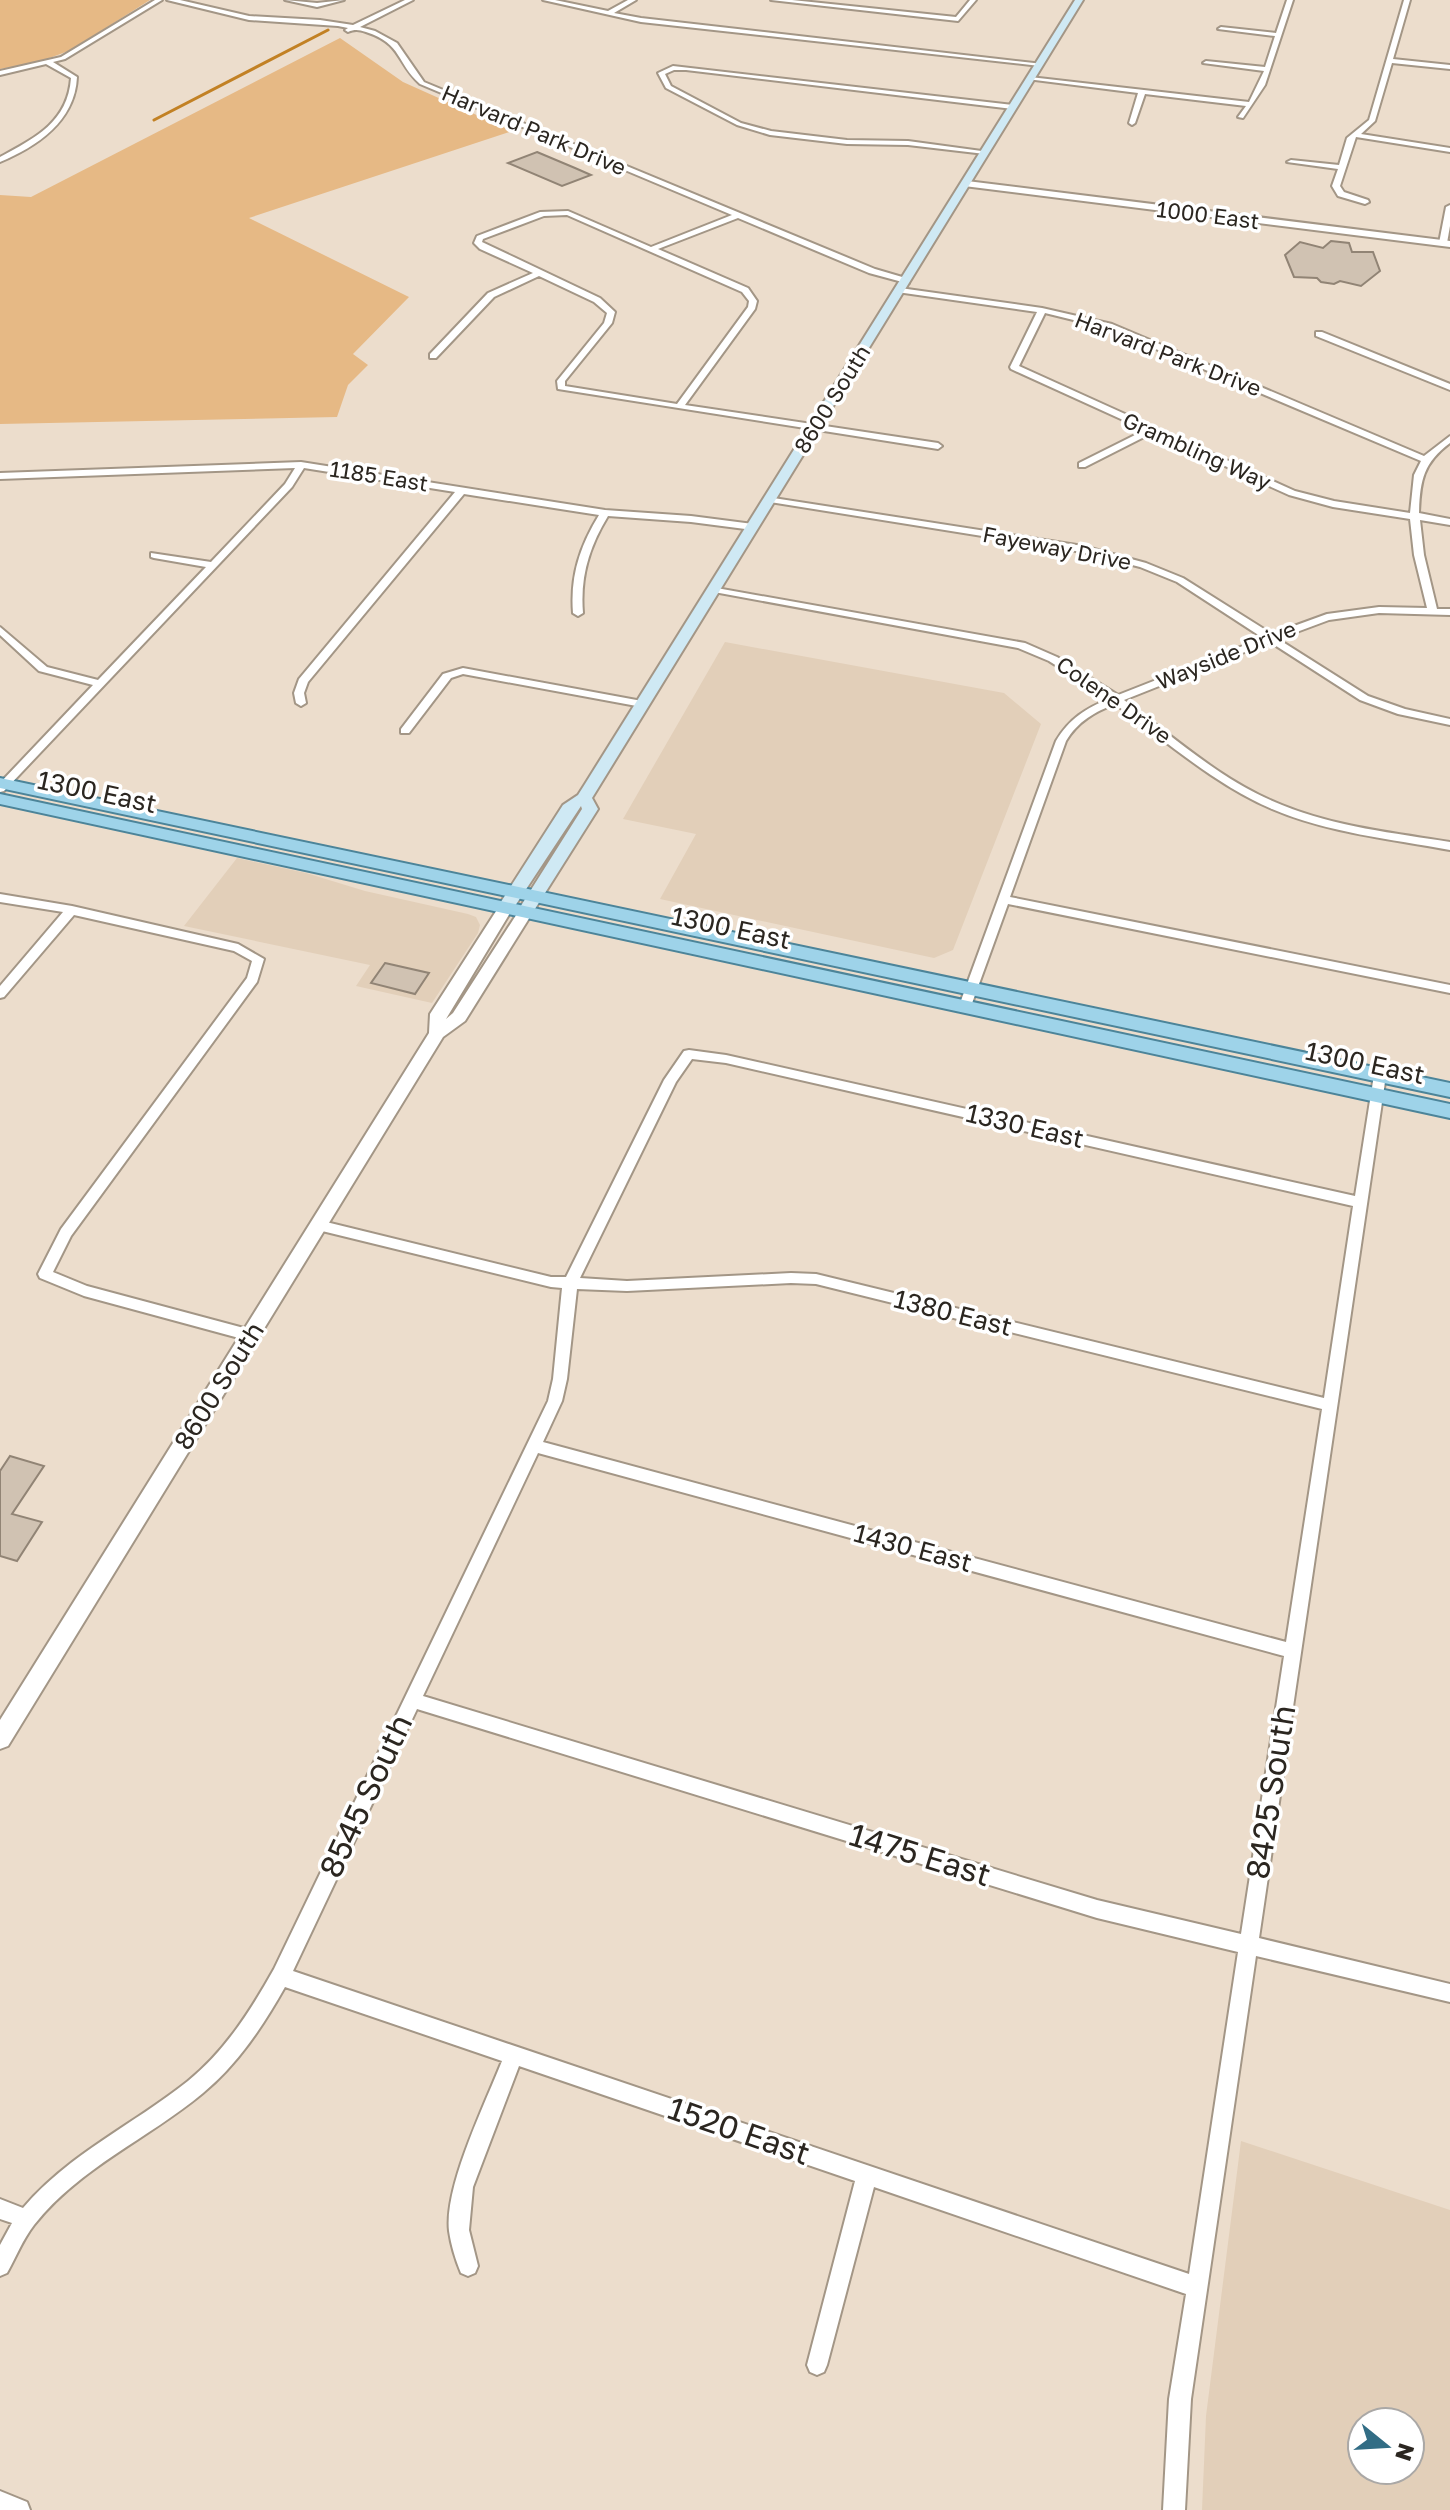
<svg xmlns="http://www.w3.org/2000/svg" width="1450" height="2510" font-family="'Golos Text',sans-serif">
<rect width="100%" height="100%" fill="#ecddcc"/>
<g fill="#e2cfb9" fill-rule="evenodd">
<polygon points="725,642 1004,693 1041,724 953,950 934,958 660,899 696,834 623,819"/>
<polygon points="237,858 306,873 365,891 468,914 476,917 480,925 478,933 432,1003 356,986 370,965 184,926"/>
<path d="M1241,2141L1450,2210V2510H1202L1206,2416ZM1362,2422H1410V2470H1362Z"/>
</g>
<g fill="#e6b985">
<polygon points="0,0 150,0 71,50 36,63 0,69"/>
<polygon points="340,38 403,82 512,131 249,218 409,297 353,354 368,365 348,385 337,417 0,424 0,195 31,197"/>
</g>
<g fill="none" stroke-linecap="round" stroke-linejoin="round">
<polyline stroke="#c28124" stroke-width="3" points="154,120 328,30"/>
</g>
<g fill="#d0c2b2" stroke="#918475" stroke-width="2">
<polygon points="537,152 575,168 591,175 562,186 508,163"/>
<polygon points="1331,241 1349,243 1352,252 1373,252 1380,271 1361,286 1340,281 1334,284 1321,282 1317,278 1294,277 1285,255 1300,242 1323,248"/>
<polygon points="385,963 429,973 415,994 371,983"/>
<polygon points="10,1456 44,1466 12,1514 42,1522 17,1561 0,1556 0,1471"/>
</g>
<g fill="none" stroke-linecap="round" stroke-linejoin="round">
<defs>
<g id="minor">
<path d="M155,0H162L65,59L53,62L77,77C75,121 38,146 0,162V157C35,138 68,122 71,78L46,64L0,75V71L61,57Z"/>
<path d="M167,0H180L249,16L320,20L353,25L405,0H413L360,27L375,31L397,43L424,82L875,269L909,279V283H906L869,273L738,218L658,249L748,288L757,301L755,309L685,405L938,443L942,446L938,449L558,389L557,381L604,323L607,313L594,302L539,276L494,297L436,358H430V354L488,293L533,273L480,249L474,243L477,236L540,212L568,211L651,247L732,215L420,84C396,63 403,44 366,32C359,30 355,29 348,32L345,30L348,28L338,26L249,20ZM567,215L742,292L749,301L748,307L677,404L565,386V381L612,323L615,312L600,298L482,242L483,239L544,216Z"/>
<polygon points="285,0 317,3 344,0 317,7"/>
<polygon points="543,0 555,0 608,11 628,0 636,0 614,13 641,18 1043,64 1040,66 641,22"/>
<polygon points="771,0 792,0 956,17 970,0 976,0 958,21"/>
<polygon points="1287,0 1293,0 1265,85 1243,118 1238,117 1246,106 1145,94 1135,123 1132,125 1129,123 1138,93 1027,79 1030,77 1249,102 1264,71 1203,63 1206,61 1265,67 1275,36 1218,29 1221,27 1276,33"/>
<polygon points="1404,0 1410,0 1393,59 1450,65 1450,69 1392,63 1375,121 1361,134 1450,148 1450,152 1356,137 1340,186 1344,192 1368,200 1369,202 1365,204 1338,196 1332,186 1338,169 1287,162 1291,160 1339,165 1347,138 1369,120"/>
<polygon points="673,66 1013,105 1016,107 1013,109 686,70 674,70 665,74 671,86 741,123 771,131 847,140 908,141 989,152 985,154 908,145 847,144 770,135 737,125 666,88 658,73"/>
<polygon points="1450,205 1450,226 1447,243 1443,245 1439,243 1446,207"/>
<path d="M900,288L1042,308L1112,324L1424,456L1450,436V443C1423,463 1420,481 1419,513L1450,519V525L1420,520L1424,555L1437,609H1450V615L1379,613L1329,620L1278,639L1368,696L1405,709L1450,719V725L1398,714L1360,700L1270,642L1124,700C1175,738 1223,782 1282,805C1336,827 1394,833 1450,842V850C1391,839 1328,833 1272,809C1214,784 1166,741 1115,704C1095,712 1078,721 1066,741L1010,897L1450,985V993L1008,904L971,1006L965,1010L961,1009L959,1006L1056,741C1069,719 1086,708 1109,699L1049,661L1018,648L714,592L711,591V587L1025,643L1057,657L1118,695L1263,638L1177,582L1140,567L1082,552L770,502L767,501V497L1083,546L1146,563L1183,578L1272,634L1327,614L1379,607L1427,608L1414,555L1410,519L1333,507L1289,495L1152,433L1085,467H1079V463L1145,430L1011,369L1010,367L1037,312L897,292V288ZM1045,313L1106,328L1421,461L1414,475L1410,513L1334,501L1295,491L1019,366Z"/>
<polygon points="1316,332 1322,332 1450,384 1450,390 1316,336"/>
<path d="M301,462L605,510L691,516L753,524L758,527L753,530L691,522L608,516C589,547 580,577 583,613L578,616L573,613C570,576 580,546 599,515L464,494L308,682L304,693L306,703L301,706L296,703L294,693L299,679L455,492L304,468L292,487L4,791L0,792V783L93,685L39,671L0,635V627L47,667L98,680L206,567L154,558L151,557V553L211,562L285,484L295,468L0,479V473Z"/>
<polygon points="463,668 642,701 647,704 642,707 463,674 451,678 409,733 401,733 401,729 443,674"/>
<polygon points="0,894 72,906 238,944 264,959 257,982 71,1236 53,1272 87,1286 255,1331 257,1335 255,1339 250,1341 84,1296 40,1278 38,1274 61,1229 247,978 252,961 234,951 74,915 4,997 0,998 0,986 63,912 0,902"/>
<path d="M689,1050L726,1055L1355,1196L1374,1075L1380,1071L1386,1075L1259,1938L1450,1984V2002L1256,1956L1191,2399L1185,2510H1163L1169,2399L1186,2294L874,2187L827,2365L824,2372L817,2375L810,2372L807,2365L855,2181L519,2066L473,2187L469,2230L478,2266L475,2273L468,2276L461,2273C456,2261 451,2245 449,2231C444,2187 485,2104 502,2061L285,1987C263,2026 238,2064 203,2093C148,2139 80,2167 34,2225C23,2239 16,2257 7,2273L0,2276V2245L12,2223L0,2219V2199L23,2208C70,2153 133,2125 188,2081C225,2051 251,2010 274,1969L548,1401L553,1379L562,1288L551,1287L318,1230L311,1225L313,1221L318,1220L551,1277H566L664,1080L684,1051ZM692,1059L726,1063L1353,1206L1324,1398L816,1274L791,1273L627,1281L580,1278L676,1082ZM791,1283L816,1284L1322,1409L1286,1642L543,1442L562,1401L567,1379L577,1289L627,1291ZM538,1453L1284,1656L1241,1934L1097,1900L423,1696ZM417,1709L1097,1918L1238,1952L1189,2274L293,1971Z"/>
<polygon points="0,2491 27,2502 30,2510 0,2510"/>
</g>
<g id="tertiary">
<polygon points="967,181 1450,241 1450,247 964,186 962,184"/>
<polygon points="505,903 513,908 446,1019 453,1013 520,909 525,907 533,912 465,1021 443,1037 8,1746 0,1749 0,1720 429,1033 430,1014 500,905"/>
</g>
<polygon id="secondary" points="1075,0 1083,0 592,798 598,809 533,912 525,917 517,912 582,809 581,806 511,912 499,912 497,908 563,805 578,795 585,784"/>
<g id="primary">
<polygon points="0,778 1450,1083 1450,1097 0,788"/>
<polygon points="0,794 1450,1104 1450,1118 0,804"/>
</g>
</defs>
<use href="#minor" stroke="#a39686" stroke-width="4"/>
<use href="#tertiary" stroke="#a39686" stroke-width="4"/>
<use href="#secondary" stroke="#a39686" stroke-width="4"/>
<use href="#primary" stroke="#4c8499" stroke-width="4"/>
<use href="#minor" fill="#fff" fill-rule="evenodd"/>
<use href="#tertiary" fill="#fff" fill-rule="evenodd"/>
<use href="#secondary" fill="#cfe9f4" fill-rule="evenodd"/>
<use href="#primary" fill="#9ed3e9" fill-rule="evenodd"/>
</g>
<g text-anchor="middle" stroke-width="7" stroke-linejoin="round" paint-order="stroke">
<g font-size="22" fill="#2b2620" stroke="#fff">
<text transform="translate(534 130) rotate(23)" y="8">Harvard Park Drive</text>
<text transform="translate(1208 215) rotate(7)" y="8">1000 East</text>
<text transform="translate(1168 354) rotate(21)" y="8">Harvard Park Drive</text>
<text transform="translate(832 399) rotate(-58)" y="8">8600 South</text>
<text transform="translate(1197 451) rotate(24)" y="8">Grambling Way</text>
<text transform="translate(379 476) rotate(9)" y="8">1185 East</text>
<text transform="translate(1057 548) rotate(11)" y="8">Fayeway Drive</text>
<text transform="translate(1226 655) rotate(-22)" y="8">Wayside Drive</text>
<text transform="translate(1114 700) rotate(35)" y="8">Colene Drive</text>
</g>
<g font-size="26" fill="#2b2620" stroke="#fff">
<text transform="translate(97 792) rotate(12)" y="9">1300 East</text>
<text transform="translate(731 928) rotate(12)" y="9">1300 East</text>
<text transform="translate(1365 1063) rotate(12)" y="9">1300 East</text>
<text transform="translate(1025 1126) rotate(13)" y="9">1330 East</text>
<text transform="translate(953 1313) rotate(14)" y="9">1380 East</text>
<text transform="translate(219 1386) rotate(-58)" y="9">8600 South</text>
<text transform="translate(913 1548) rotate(15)" y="9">1430 East</text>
</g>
<g font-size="32" fill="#2b2620" stroke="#fff">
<text transform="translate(1271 1792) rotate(-81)" y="11">8425 South</text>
<text transform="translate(366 1796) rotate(-65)" y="11">8545 South</text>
<text transform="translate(920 1855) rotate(17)" y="11">1475 East</text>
<text transform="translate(739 2131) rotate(19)" y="11">1520 East</text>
</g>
</g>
<g transform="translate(1386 2446) rotate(108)"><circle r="38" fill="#ffffff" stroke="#aaa8a6" stroke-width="2"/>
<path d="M0-6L14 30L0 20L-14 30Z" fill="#326d85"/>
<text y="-12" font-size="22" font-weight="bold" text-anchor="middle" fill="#2b2620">N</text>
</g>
</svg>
